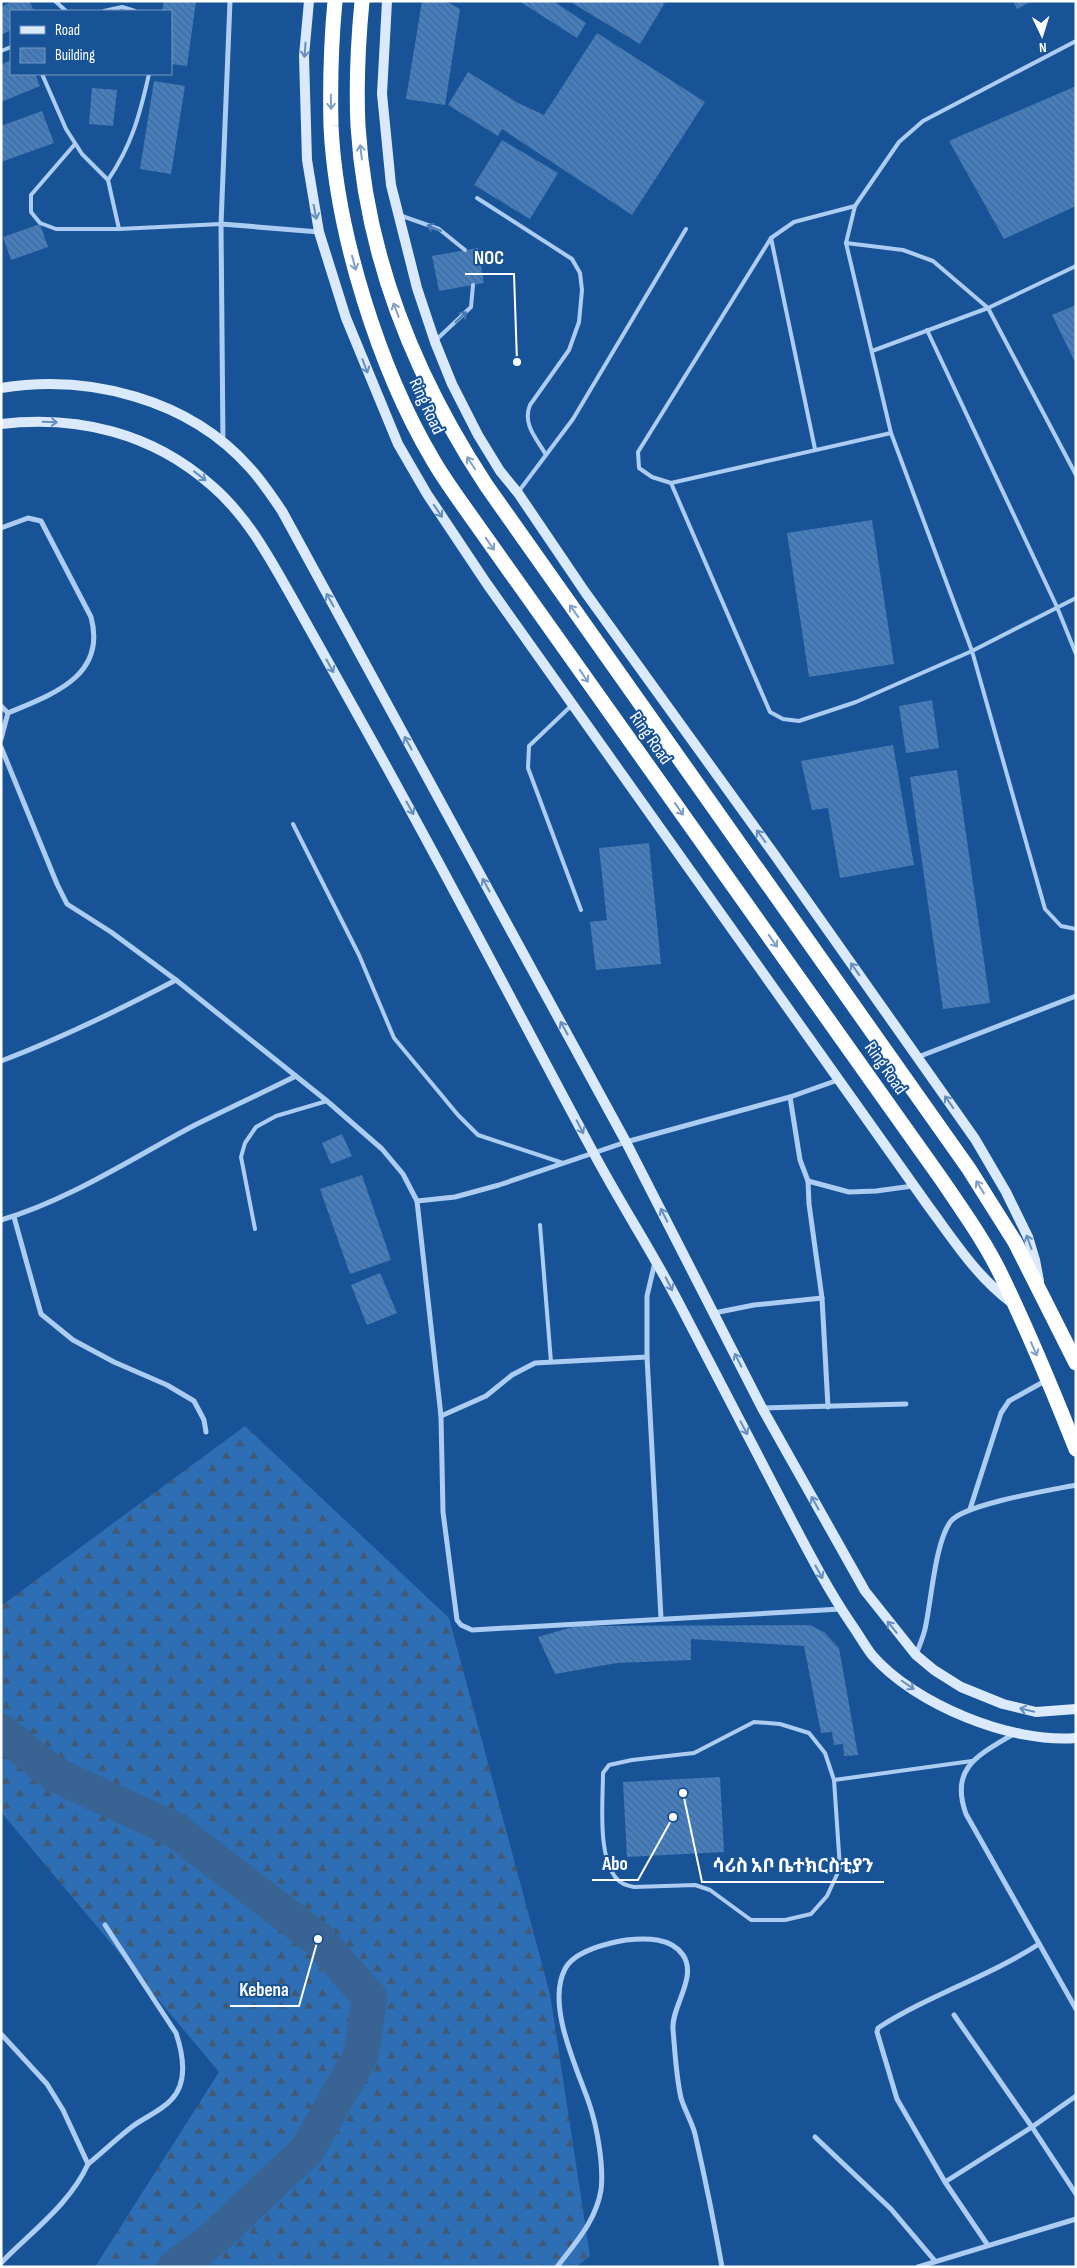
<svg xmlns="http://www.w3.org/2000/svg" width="1077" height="2268" font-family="'Sofia Sans Condensed','Noto Sans Ethiopic',sans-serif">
<defs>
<pattern id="forest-firs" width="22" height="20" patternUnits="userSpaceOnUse" patternTransform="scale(1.25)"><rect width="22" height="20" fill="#2d6eb4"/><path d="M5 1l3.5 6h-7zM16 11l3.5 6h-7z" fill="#405a76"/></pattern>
<pattern id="building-back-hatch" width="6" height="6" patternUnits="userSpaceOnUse" patternTransform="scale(1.25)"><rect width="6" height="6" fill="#467fbf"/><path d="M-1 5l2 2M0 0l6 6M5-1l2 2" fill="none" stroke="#49688b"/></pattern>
</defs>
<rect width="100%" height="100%" fill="#195397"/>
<polygon fill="url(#forest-firs)" points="245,1426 449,1618 550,1994 590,2256 576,2267 95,2267 219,2072 1,1812 1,1606"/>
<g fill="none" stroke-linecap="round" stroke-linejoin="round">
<polyline stroke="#386393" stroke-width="35" points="1,1731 54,1774 175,1830 318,1939 370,1998 361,2055 307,2150 212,2240 175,2267"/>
</g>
<g fill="url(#building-back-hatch)">
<polygon points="13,1 29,1 34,11 11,11 11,30 1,35 1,7"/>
<polygon points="164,1 196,1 187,66 171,64 171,11 162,11"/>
<polygon points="422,1 445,1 460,9 445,105 406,99"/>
<polygon points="519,1 553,1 586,23 577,38"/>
<polygon points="569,1 666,1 640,44"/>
<polygon points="1013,1 1032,1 1017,9"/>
<polygon points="597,33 705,102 632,215 502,129 498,136 448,105 468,72 518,103 544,115"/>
<polygon points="11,60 11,74 35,74 40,86 1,102 1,65"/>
<polygon points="154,81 185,86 171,174 140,169"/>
<polygon points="1076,86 1076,206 1004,239 949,141"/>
<polygon points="92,88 117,90 113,126 89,124"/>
<polygon points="42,111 54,143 1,162 1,126"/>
<polygon points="502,140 558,173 530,219 474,185"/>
<polygon points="40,224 48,247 11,260 3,237"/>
<polygon points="478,248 484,283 439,291 432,256"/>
<polygon points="1076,305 1076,364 1052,315"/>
<polygon points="872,520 894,664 809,677 787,533"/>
<polygon points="932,700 939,748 906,753 899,706"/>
<polygon points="893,745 914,865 840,878 828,808 812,810 801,761"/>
<polygon points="957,770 990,1003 943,1009 910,777"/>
<polygon points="649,843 661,964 596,970 590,922 607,920 599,848"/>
<polygon points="342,1134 352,1156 331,1164 322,1143"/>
<polygon points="362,1175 391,1260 350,1274 320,1189"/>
<polygon points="380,1273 397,1313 367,1325 351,1285"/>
<polygon points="810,1625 824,1632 839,1648 858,1755 844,1756 843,1744 834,1745 832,1732 821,1733 804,1646 691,1639 691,1660 617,1663 555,1674 538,1637 576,1626"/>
<polygon points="720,1777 724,1852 627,1857 623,1782"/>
</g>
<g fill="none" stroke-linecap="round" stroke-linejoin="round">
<g stroke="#accdf1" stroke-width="4">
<polyline points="55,1 66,11"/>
<polyline points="104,11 122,7 135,11"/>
<polyline points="1076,41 923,121 899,142 855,206 846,243 891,433 972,651 1045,909 1061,926 1076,929"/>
<polyline points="1,51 11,47"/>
<polyline points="42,74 66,129 82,154 108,180 119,229"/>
<polyline points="75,144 31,195 31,212 40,223 56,229 119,229 221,224"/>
<path d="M108,180C132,145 140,114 149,74"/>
<path d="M477,198L572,259L580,273L582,290L579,322L569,350L530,405C522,424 537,439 546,455"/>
<polyline points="855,206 794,222 771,238 638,452 639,468 652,477 671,483 891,433"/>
<polyline points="402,216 439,229 465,250"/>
<polyline points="771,238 815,449"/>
<polyline points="846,243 903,250 933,261 988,308 1076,475"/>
<polyline points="927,330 1057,607 1076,654"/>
<polyline points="436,340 471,307 473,285"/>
<polyline points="872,351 988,308 1076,266"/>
<polyline points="671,483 770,712 783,719 799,721 856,702 972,651 1076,598"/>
<polyline points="519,491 573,419 686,229"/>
<polyline points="571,706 529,746 528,768 581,910"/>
<polyline points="293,824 359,955 394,1038 458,1115 478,1135 563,1163"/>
<polyline points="540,1225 551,1362"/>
<polyline points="255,1229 241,1157 245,1143 256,1127 276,1116 327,1101"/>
<path d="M754,1722L780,1724L809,1733L825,1753L834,1780L840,1868L827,1896L811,1914L785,1920H751L710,1890L695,1885L634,1887C628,1886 621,1884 617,1879C597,1858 603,1800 603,1773L609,1765L632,1760L694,1753Z"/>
<polyline points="834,1780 972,1761"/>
</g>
<g stroke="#accdf1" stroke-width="5">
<polyline points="221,224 319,232"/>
<polyline points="223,443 221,224 230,1"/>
<path d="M1,528L28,518L41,521L91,617C107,676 53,694 8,713"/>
<polyline points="1,706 8,713 1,739"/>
<polyline points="1,747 57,884 67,904 111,932 176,980 327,1101 382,1149 403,1174 417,1201 441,1416 443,1512 457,1620 461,1625 472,1630 841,1609"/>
<polyline points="918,1057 1076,996"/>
<path d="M1,1061C62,1038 119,1010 176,980"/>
<polyline points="790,1097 800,1160 808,1181 809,1204 822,1298 828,1407"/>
<polyline points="808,1181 849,1192 876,1191 913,1186"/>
<polyline points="417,1201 455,1197 499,1185 626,1142 790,1097 838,1080"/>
<polyline points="14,1217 41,1314 73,1340 114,1362 167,1385 194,1401 204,1420 206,1432"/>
<path d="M1,1220C69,1200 131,1159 193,1126C227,1109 262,1093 296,1076"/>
<polyline points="655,1262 647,1296 647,1357 661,1618"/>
<polyline points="714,1313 754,1305 822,1298"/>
<polyline points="762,1408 906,1404"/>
<polyline points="441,1416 486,1396 512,1375 535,1363 647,1357"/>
<polyline points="970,1509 1001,1413 1009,1401 1045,1381"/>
<path d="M916,1655C919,1646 923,1638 925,1629C931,1604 935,1541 951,1521C965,1504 1051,1490 1076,1485"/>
<path d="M1015,1733C979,1755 949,1767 966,1814L1076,2009"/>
<polyline points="954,2015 1032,2127 1076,2194"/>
<path d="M1,2034L47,2084L63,2110L88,2164C70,2204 31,2232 1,2263"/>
<polyline points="815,2137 891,2209 935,2261"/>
<path d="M88,2164C103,2152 117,2138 133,2126C145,2117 161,2111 171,2100C189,2082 183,2054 176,2033L105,1925"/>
<polyline points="945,2182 1032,2127 1076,2096"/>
<path d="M987,2244L945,2182L897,2099L877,2032L878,2028C929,1995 988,1977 1039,1944"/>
<path d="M557,2267C575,2243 596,2221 601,2190C604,2166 597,2126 589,2103C577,2068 546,2005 565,1969C574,1951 608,1943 626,1940C645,1938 671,1937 683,1955C698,1977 671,2007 673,2029C675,2052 676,2076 681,2098C685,2111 692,2122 695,2134C705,2178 714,2222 722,2267"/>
<polyline points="918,2267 1076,2219"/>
</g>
<g stroke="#dae9fb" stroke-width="10">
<path d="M309,1L304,56L307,160L319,232L346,318L398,444L427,494L487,584L929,1207C955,1242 977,1277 1012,1303"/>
<polyline points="387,1 382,94 391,185 417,288 435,342 452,384 478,435 500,471 518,493 585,592 774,854 975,1139 1006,1192 1028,1237 1035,1260 1039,1281"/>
<path d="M1,388C90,374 189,399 250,468C262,481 272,496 282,511L626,1142L762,1408L865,1591L916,1655L934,1670L961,1687L1003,1704L1036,1712L1076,1709"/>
<path d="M1,424C78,415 152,433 211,485C250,518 274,566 299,610C321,649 343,689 365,728C443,867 516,1009 592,1150C620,1203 653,1253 681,1307C717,1376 753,1446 789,1515C809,1553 828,1590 852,1625C859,1635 865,1646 872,1655C914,1704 1012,1744 1076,1738"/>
</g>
<g stroke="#fff" stroke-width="15">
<path d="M335,1C331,43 330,84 331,126C336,232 379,369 433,460C441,474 451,488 460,501L942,1180C963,1211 986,1243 1002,1277C1029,1333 1053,1391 1076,1449"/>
<path d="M362,1C358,43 356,84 358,126C366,255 415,377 486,485L969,1169L1015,1242L1076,1363"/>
</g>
</g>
<defs><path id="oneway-shaft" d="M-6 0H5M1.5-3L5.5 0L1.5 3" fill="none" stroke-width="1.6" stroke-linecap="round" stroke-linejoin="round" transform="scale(1.25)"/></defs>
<g stroke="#668fbf">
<use href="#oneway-shaft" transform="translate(305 50) rotate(94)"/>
<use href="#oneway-shaft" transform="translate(315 212) rotate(79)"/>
<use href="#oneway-shaft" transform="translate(365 366) rotate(69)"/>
<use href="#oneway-shaft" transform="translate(50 422) rotate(2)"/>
<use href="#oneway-shaft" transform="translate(200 476) rotate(38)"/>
<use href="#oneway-shaft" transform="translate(438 511) rotate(56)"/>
<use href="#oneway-shaft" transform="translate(330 600) rotate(-119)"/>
<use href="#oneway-shaft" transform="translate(330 666) rotate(61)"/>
<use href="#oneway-shaft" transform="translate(408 743) rotate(-119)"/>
<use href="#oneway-shaft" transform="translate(410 808) rotate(61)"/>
<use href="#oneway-shaft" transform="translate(761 836) rotate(-126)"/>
<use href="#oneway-shaft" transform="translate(486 885) rotate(-119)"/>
<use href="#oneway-shaft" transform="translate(855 969) rotate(-125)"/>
<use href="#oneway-shaft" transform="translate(564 1028) rotate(-119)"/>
<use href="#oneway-shaft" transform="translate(949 1102) rotate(-125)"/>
<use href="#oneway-shaft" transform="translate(580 1127) rotate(63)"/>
<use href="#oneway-shaft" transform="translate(664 1215) rotate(-117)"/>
<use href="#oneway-shaft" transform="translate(1029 1242) rotate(-110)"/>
<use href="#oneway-shaft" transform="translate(669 1284) rotate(63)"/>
<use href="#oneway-shaft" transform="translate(738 1360) rotate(-117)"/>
<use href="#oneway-shaft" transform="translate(744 1428) rotate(62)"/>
<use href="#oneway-shaft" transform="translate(815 1503) rotate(-119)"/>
<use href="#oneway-shaft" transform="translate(819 1572) rotate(61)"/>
<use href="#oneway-shaft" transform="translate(892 1627) rotate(-129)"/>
<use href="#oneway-shaft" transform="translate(908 1685) rotate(35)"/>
<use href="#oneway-shaft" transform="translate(1027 1710) rotate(-167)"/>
</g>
<g stroke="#80a0c6">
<use href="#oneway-shaft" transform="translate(331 102) rotate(89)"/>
<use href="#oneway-shaft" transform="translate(361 152) rotate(-97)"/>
<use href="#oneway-shaft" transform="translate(354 263) rotate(75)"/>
<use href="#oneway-shaft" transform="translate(396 310) rotate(-111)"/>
<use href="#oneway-shaft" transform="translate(471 463) rotate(-123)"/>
<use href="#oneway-shaft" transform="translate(490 544) rotate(55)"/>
<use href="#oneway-shaft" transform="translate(574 611) rotate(-125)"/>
<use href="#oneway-shaft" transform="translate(584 676) rotate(55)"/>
<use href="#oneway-shaft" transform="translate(679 809) rotate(55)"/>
<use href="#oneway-shaft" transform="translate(773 941) rotate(55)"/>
<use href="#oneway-shaft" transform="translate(980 1187) rotate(-122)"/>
<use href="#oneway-shaft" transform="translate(1034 1349) rotate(66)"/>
</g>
<g stroke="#4578b2">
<use href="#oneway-shaft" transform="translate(434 228) rotate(-158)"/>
<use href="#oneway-shaft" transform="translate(461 317) rotate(-43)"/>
</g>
<g text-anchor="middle" stroke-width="4" stroke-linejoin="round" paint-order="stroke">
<g font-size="18" fill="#fff" stroke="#195397">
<text transform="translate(427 406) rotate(65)" y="6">Ring Road</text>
<text transform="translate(651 738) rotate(55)" y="6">Ring Road</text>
<text transform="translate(886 1068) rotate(55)" y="6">Ring Road</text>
</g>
</g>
<path fill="none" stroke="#fff" stroke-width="2" d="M517 362L514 274H465M673 1817L638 1880H592M683 1793L702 1882H884M318 1939L299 2006H230"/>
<g fill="#fff" stroke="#195397" stroke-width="2">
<circle cx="517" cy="362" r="5"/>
<circle cx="673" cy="1817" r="5"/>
<circle cx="683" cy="1793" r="5"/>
<circle cx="318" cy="1939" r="5"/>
</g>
<g font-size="19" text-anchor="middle" font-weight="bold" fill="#fff" stroke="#195397" stroke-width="4" stroke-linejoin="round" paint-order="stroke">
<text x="489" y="264">NOC</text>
<text x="615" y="1870">Abo</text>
<text x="793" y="1872">ሳሪስ አቦ ቤተክርስቲያን</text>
<text x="264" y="1996">Kebena</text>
</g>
<rect width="1077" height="2268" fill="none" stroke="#ffffff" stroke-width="5"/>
<rect x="10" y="10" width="162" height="65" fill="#195397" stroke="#7598c1"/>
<rect x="20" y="26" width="25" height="8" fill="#dae9fb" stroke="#7598c1"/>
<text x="55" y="35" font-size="15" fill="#ffffff">Road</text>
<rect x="20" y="48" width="25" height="15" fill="url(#building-back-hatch)" stroke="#7598c1"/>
<text x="55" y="60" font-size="15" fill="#ffffff">Building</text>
<g transform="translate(1042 35) rotate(176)" stroke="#195397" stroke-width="4" paint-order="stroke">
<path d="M0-4L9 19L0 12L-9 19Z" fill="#ffffff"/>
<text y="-8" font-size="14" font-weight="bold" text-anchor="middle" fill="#ffffff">N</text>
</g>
</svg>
